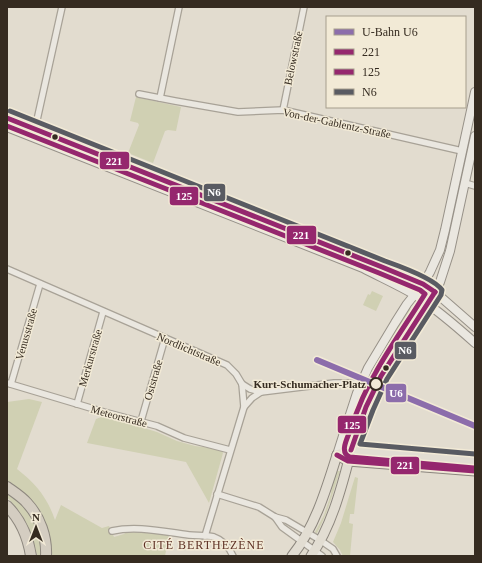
<svg xmlns="http://www.w3.org/2000/svg" width="482" height="563" font-family="Georgia,serif">
<rect width="100%" height="100%" fill="#e2dccf"/>
<g fill="#d0d0b3">
<polygon points="136,97 181,107 176,131 168,130 165,131 153,163 128,153 139,125 138,123 130,121"/>
<polygon points="260,222 360,262 406,281 404,284 372,267 366,266 259,223"/>
<polygon points="372,291 383,296 376,311 363,305 368,294 370,295"/>
<polygon points="408,307 417,313 392,351 368,394 366,394 371,381 374,382 375,378 369,375 382,349"/>
<polygon points="360,396 365,399 357,419 350,439 347,439 356,411"/>
<path d="M29,399L42,402L17,469C36,484 47,497 55,520L61,505L102,528L109,526L114,537L124,534L129,530L169,535L165,556H50L49,540L7,483V402Z"/>
<polygon points="104,416 157,432 177,441 195,446 211,448 222,451 223,453 209,503 186,462 87,443 96,419"/>
<polygon points="365,457 397,460 411,458 457,462 456,467 364,459"/>
<path d="M335,471H340C333,492 328,513 317,533H316L315,532L324,515L331,494L332,484Z"/>
<polygon points="355,477 358,478 354,514 350,514 349,523 353,524 350,556 343,556 340,550 333,542 341,523"/>
<path d="M7,491C22,501 37,519 40,537C42,543 42,550 42,556H37C32,532 24,515 7,497Z"/>
</g>
<g fill="none" stroke-linecap="round" stroke-linejoin="round">
<defs>
<g id="street">
<polyline points="139,94 175,101 238,112 283,110 462,151"/>
<polyline points="160,98 179,7"/>
<polyline points="283,110 304,7"/>
<polyline points="35,129 62,7"/>
<polyline points="465,183 475,186"/>
<polyline points="7,269 227,365 236,374 242,384 244,407 205,536"/>
<polyline points="7,383 104,412 157,426 184,438 230,450"/>
<polyline points="11,384 40,284"/>
<polyline points="242,384 250,389 261,392"/>
<polyline points="77,404 103,312"/>
<polyline points="244,407 252,398 261,392 334,383 361,383"/>
<polyline points="141,421 165,338"/>
<polyline points="217,494 259,507 275,517 286,520 320,540 333,549 337,556"/>
<polyline points="275,517 282,527 322,556"/>
<path d="M112,531C137,525 164,532 189,535C197,536 206,535 214,537C223,540 229,547 233,556"/>
</g>
<g id="secondary">
<polyline points="7,118 348,253 423,284 435,292 475,327"/>
<path d="M7,127L363,268C380,277 398,285 415,295C436,309 456,326 475,343"/>
<polyline points="351,450 359,424 370,399 386,368 428,304 440,282 450,251 475,136"/>
<polyline points="337,455 343,436 357,393 368,368 395,323 407,304 423,284 430,272 440,250 445,230 475,92"/>
</g>
<g id="primary">
<polyline points="337,455 348,461 475,471"/>
<polyline points="337,455 351,450 475,461"/>
<path d="M292,556C315,527 326,490 337,455"/>
<path d="M311,556C331,527 341,490 350,455"/>
</g>
<g id="highway">
<path d="M7,487C14,492 22,497 27,503C40,517 47,537 46,556"/>
<path d="M7,506C21,520 28,537 31,556"/>
</g>
</defs>
<use href="#street" stroke="#a8a297" stroke-width="8"/>
<use href="#secondary" stroke="#979188" stroke-width="10"/>
<use href="#primary" stroke="#8d877e" stroke-width="11"/>
<use href="#highway" stroke="#8d877e" stroke-width="12"/>
<use href="#street" stroke="#eae7e0" stroke-width="5.5"/>
<use href="#secondary" stroke="#eae7e0" stroke-width="8"/>
<use href="#primary" stroke="#e2ddd2" stroke-width="9"/>
<use href="#highway" stroke="#d4cdc1" stroke-width="10"/>
<defs>
<g id="bus-1">
<polyline points="7,118 382,267 423,284 435,292"/>
<polyline points="351,450 366,407 381,376 435,292"/>
<polyline points="337,455 348,461 475,471"/>
</g>
<path id="bus-2" d="M7,126L379,273L420,290L425,294C409,320 391,345 376,372C365,390 357,410 350,431C347,439 339,453 350,457L474,468"/>
<path id="bus-3" d="M10,111L385,261C399,266 434,278 442,290L441,295L387,379L373,410L360,444L475,454"/>
</defs>
<use href="#bus-1" stroke="#f2ead6" stroke-width="8"/>
<use href="#bus-2" stroke="#f2ead6" stroke-width="8"/>
<use href="#bus-3" stroke="#f2ead6" stroke-width="8"/>
<use href="#bus-1" stroke="#95276e" stroke-width="5"/>
<use href="#bus-2" stroke="#95276e" stroke-width="5"/>
<use href="#bus-3" stroke="#595b62" stroke-width="5"/>
<defs>
<polyline id="metro-1" points="317,360 475,426"/>
</defs>
<use href="#metro-1" stroke="#f2ead6" stroke-width="9"/>
<use href="#metro-1" stroke="#8c6dab" stroke-width="6"/>
</g>
<g fill="#352b20" stroke="#f2ead6" stroke-width="1.5">
<circle cx="55" cy="137" r="3.5"/>
<circle cx="348" cy="253" r="3.5"/>
<circle cx="386" cy="368" r="3.5"/>
</g>
<circle fill="#f2ead6" stroke="#352b20" stroke-width="2" cx="376" cy="384" r="6"/>
<g text-anchor="middle" stroke-width="3" stroke-linejoin="round" paint-order="stroke">
<g font-size="11" fill="#352b20" stroke="#f2ead6">
<text transform="translate(293 58) rotate(-78)" y="4">Belowstraße</text>
<text transform="translate(337 123) rotate(12)" y="4">Von-der-Gablentz-Straße</text>
<text transform="translate(26 334) rotate(-74)" y="4">Venusstraße</text>
<text transform="translate(189 349) rotate(23)" y="4">Nordlichtstraße</text>
<text transform="translate(90 358) rotate(-74)" y="4">Merkurstraße</text>
<text transform="translate(153 380) rotate(-74)" y="4">Oststraße</text>
<text transform="translate(119 416) rotate(15)" y="4">Meteorstraße</text>
</g>
<g font-size="11" font-weight="bold" fill="#352b20" stroke="#f2ead6" text-anchor="end">
<text x="366" y="388">Kurt-Schumacher-Platz</text>
</g>
<g font-size="12" letter-spacing="1" fill="#5e3124" stroke="#f2ead6">
<text x="204" y="549">CITÉ BERTHEZÈNE</text>
</g>
</g>
<g stroke="#f2ead6" stroke-width="1.5">
<rect x="99" y="151" width="31" height="19" rx="4" fill="#95276e"/>
<rect x="203" y="183" width="23" height="19" rx="4" fill="#595b62"/>
<rect x="169" y="186" width="30" height="20" rx="4" fill="#95276e"/>
<rect x="286" y="225" width="31" height="20" rx="4" fill="#95276e"/>
<rect x="394" y="341" width="23" height="19" rx="4" fill="#595b62"/>
<rect x="385" y="383" width="22" height="20" rx="4" fill="#8c6dab"/>
<rect x="337" y="415" width="30" height="19" rx="4" fill="#95276e"/>
<rect x="390" y="456" width="30" height="19" rx="4" fill="#95276e"/>
</g>
<g font-size="11" text-anchor="middle" font-weight="bold" fill="#fff">
<text x="114" y="165">221</text>
<text x="214" y="196">N6</text>
<text x="184" y="200">125</text>
<text x="301" y="239">221</text>
<text x="405" y="354">N6</text>
<text x="396" y="397">U6</text>
<text x="352" y="429">125</text>
<text x="405" y="469">221</text>
</g>
<rect width="482" height="563" fill="none" stroke="#352b20" stroke-width="16"/>
<rect x="326" y="16" width="140" height="92" fill="#f2ead6" stroke="#a69e8d"/>
<rect x="334" y="29" width="20" height="6" fill="#8c6dab" stroke="#a69e8d"/>
<text x="362" y="36" font-size="12" fill="#352b20">U-Bahn U6</text>
<rect x="334" y="49" width="20" height="6" fill="#95276e" stroke="#a69e8d"/>
<text x="362" y="56" font-size="12" fill="#352b20">221</text>
<rect x="334" y="69" width="20" height="6" fill="#95276e" stroke="#a69e8d"/>
<text x="362" y="76" font-size="12" fill="#352b20">125</text>
<rect x="334" y="89" width="20" height="6" fill="#595b62" stroke="#a69e8d"/>
<text x="362" y="96" font-size="12" fill="#352b20">N6</text>
<g transform="translate(36 527)" stroke="#f2ead6" stroke-width="3" paint-order="stroke">
<path d="M0-3L7 15L0 10L-7 15Z" fill="#352b20"/>
<text y="-6" font-size="11" font-weight="bold" text-anchor="middle" fill="#352b20">N</text>
</g>
</svg>
